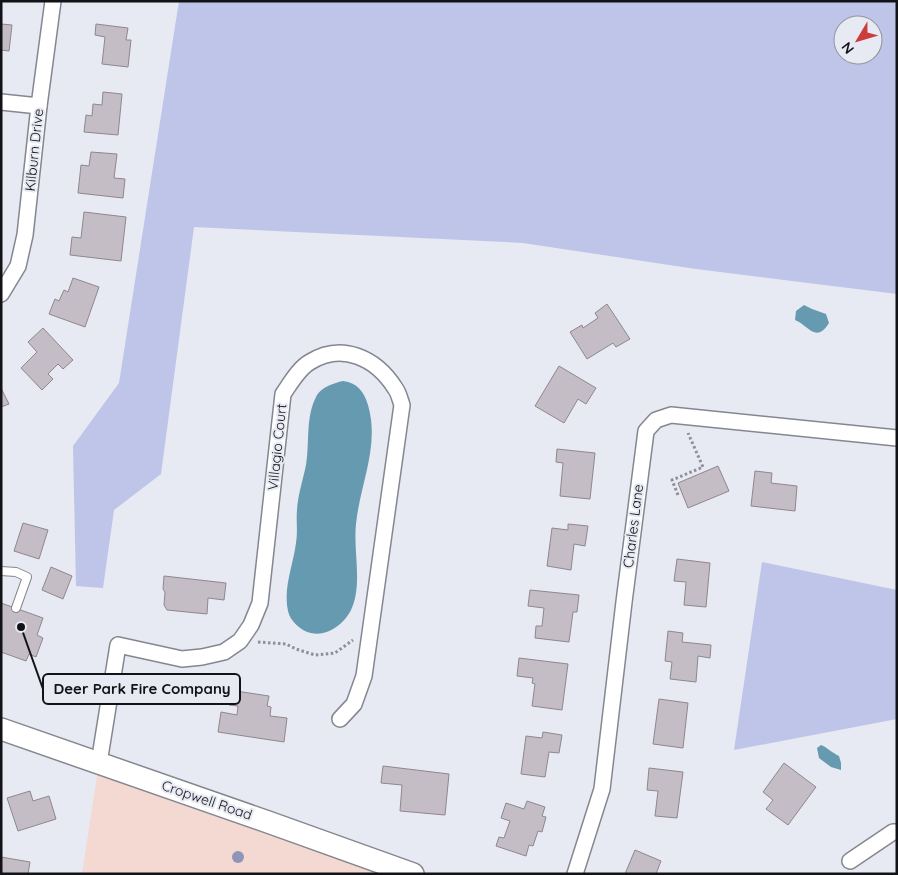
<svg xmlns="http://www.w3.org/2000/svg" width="898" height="875" font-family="Quicksand,sans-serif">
<rect width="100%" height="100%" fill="#e7e9f3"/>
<polygon fill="#f3d9d2" points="99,763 413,874 82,874"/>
<g fill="#bfc5e8" fill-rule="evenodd">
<path d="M179,1H897V294L696,269L523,243L194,227L161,474L114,510L103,588L76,586L73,446L119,383ZM843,25H873V55H843Z"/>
<polygon points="762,562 897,590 897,719 734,750"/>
</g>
<g fill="#659ab1">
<path d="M804,305L812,309L826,314L829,323C816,344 808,325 795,320L796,311Z"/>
<path d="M343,381C358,383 364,392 368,405C380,446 360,484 356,524C353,551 363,585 351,610C344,624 327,637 311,633C301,631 290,621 288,611C283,588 293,566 296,543C298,532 296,521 297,510C298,494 303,480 306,465C310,441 305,417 317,395C322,387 334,383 343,381Z"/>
<path d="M821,745C825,746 834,754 839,756L841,763V770L831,767L819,758L817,748Z"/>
</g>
<g fill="#c5bdc5" stroke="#8f878e">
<polygon points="1,24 12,25 9,51 1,50"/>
<polygon points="96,24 128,28 126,40 131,40 128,67 102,64 105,37 95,35"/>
<polygon points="103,92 122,94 118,135 84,132 86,115 92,116 93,104 102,105"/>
<polygon points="91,152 117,154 114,178 125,179 123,198 78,193 81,165 89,166"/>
<polygon points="84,212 126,217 121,261 70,255 72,237 81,238"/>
<polygon points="73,278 99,287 85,327 49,314 55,299 59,301 64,290 68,292"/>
<polygon points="607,304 630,339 616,347 613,343 587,359 570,332 582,325 583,328 598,318 595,313"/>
<polygon points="43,328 73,360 63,369 58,364 48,374 53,379 42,390 21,368 37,352 28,342"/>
<polygon points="559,366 596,388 586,404 578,399 564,423 535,406"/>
<polygon points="1,388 9,404 1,407"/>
<polygon points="557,449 595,453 590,499 560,496 563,463 556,462"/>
<polygon points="718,466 729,491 688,508 678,483"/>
<polygon points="755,471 772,473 771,483 797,486 795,511 751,506"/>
<polygon points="23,523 48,530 39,559 14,551"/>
<polygon points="568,524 588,526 585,546 574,544 571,570 547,566 552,528 568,530"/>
<polygon points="677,559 710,563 706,607 684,605 686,582 674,581"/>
<polygon points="51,567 72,576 63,599 42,590"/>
<polygon points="164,576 226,583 224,600 208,598 207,614 167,610 164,605 165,592 163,589"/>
<polygon points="530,590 579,595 577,612 573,612 569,642 535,638 536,626 542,626 544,608 528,606"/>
<polygon points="1,603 43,618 37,635 43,638 36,657 29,654 26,661 1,652"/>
<polygon points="668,631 683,633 682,642 711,645 710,658 698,656 696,682 670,679 672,662 665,661"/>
<polygon points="519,658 568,664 562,710 532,706 535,684 532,683 533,678 517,676"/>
<polygon points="229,690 269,696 267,706 271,707 270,716 287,718 284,742 218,732 221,712 237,715 238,706 229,705 225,700 226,693"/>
<polygon points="659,699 688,703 683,748 653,744"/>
<polygon points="543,732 562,735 559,753 549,752 545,777 521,774 526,736 542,738"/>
<polygon points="784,763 816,787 788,825 766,809 773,800 763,792"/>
<polygon points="383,766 449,774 445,815 400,811 402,785 381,783"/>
<polygon points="649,768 683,772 677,818 655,816 658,791 647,790"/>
<polygon points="30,791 33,801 49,796 56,819 18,831 7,798"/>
<polygon points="527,801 545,807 542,816 546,817 542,832 538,831 533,846 529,845 526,856 496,846 499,837 504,838 510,821 501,818 506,803 524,809"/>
<polygon points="635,850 661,861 656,874 625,874"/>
<polygon points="1,857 30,862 28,874 1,874"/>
</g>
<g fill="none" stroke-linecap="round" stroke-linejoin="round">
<defs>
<polyline id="lane" points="1,571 16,572 27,577 16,608"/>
<g id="street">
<polyline points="1,102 39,106"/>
<polyline points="1,294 18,266 25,235 39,106 53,1"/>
<path d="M99,763L118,645L182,659L202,657L224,652L240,641L251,625L260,603L283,394C290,384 299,368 310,362C342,342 376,358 395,388C399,393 400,400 402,405L364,676L354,704L340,719"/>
<polyline points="850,861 893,832 897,832"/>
<polyline points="575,874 602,789 624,602 646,431 656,420 671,415 897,438"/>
</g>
<polyline id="secondary" points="1,729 268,822 413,874"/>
</defs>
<use href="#lane" stroke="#858790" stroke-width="10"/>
<use href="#street" stroke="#858790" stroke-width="18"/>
<use href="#secondary" stroke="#858790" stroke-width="24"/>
<g stroke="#8e8f97" stroke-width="3" stroke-dasharray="2.5 2.5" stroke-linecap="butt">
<polyline points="678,495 672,480 703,467 688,433"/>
<polyline points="258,642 286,644 296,649 315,655 335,653 353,640"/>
</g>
<use href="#lane" stroke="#fff" stroke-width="8"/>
<use href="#street" stroke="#fff" stroke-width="15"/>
<use href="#secondary" stroke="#fff" stroke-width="21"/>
</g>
<circle fill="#9094b9" cx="238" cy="857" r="6"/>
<g text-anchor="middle" stroke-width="4" stroke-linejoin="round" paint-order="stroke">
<g font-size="14" fill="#121317" stroke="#e7e9f3">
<text transform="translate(34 150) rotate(-84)" y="5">Kilburn Drive</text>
<text transform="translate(277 447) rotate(-84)" y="5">Villagio Court</text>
<text transform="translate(633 526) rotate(-83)" y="5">Charles Lane</text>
<text transform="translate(207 800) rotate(19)" y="5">Cropwell Road</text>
</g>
</g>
<path fill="none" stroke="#121317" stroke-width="2" d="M21 627L43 689"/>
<circle fill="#121317" stroke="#e7e9f3" stroke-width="2" cx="21" cy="627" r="5"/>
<rect fill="#e7e9f3" stroke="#121317" stroke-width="2" x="43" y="674" width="197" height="30" rx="5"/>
<g font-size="15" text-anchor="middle" font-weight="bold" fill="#121317">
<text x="142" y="694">Deer Park Fire Company</text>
</g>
<rect width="898" height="875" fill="none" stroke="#121317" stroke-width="5"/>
<g transform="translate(858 40) rotate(232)"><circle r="24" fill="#e7e9f3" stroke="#92939b"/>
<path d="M0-4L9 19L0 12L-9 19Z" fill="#cb3c3a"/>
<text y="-8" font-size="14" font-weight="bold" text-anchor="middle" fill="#121317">N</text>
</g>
</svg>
